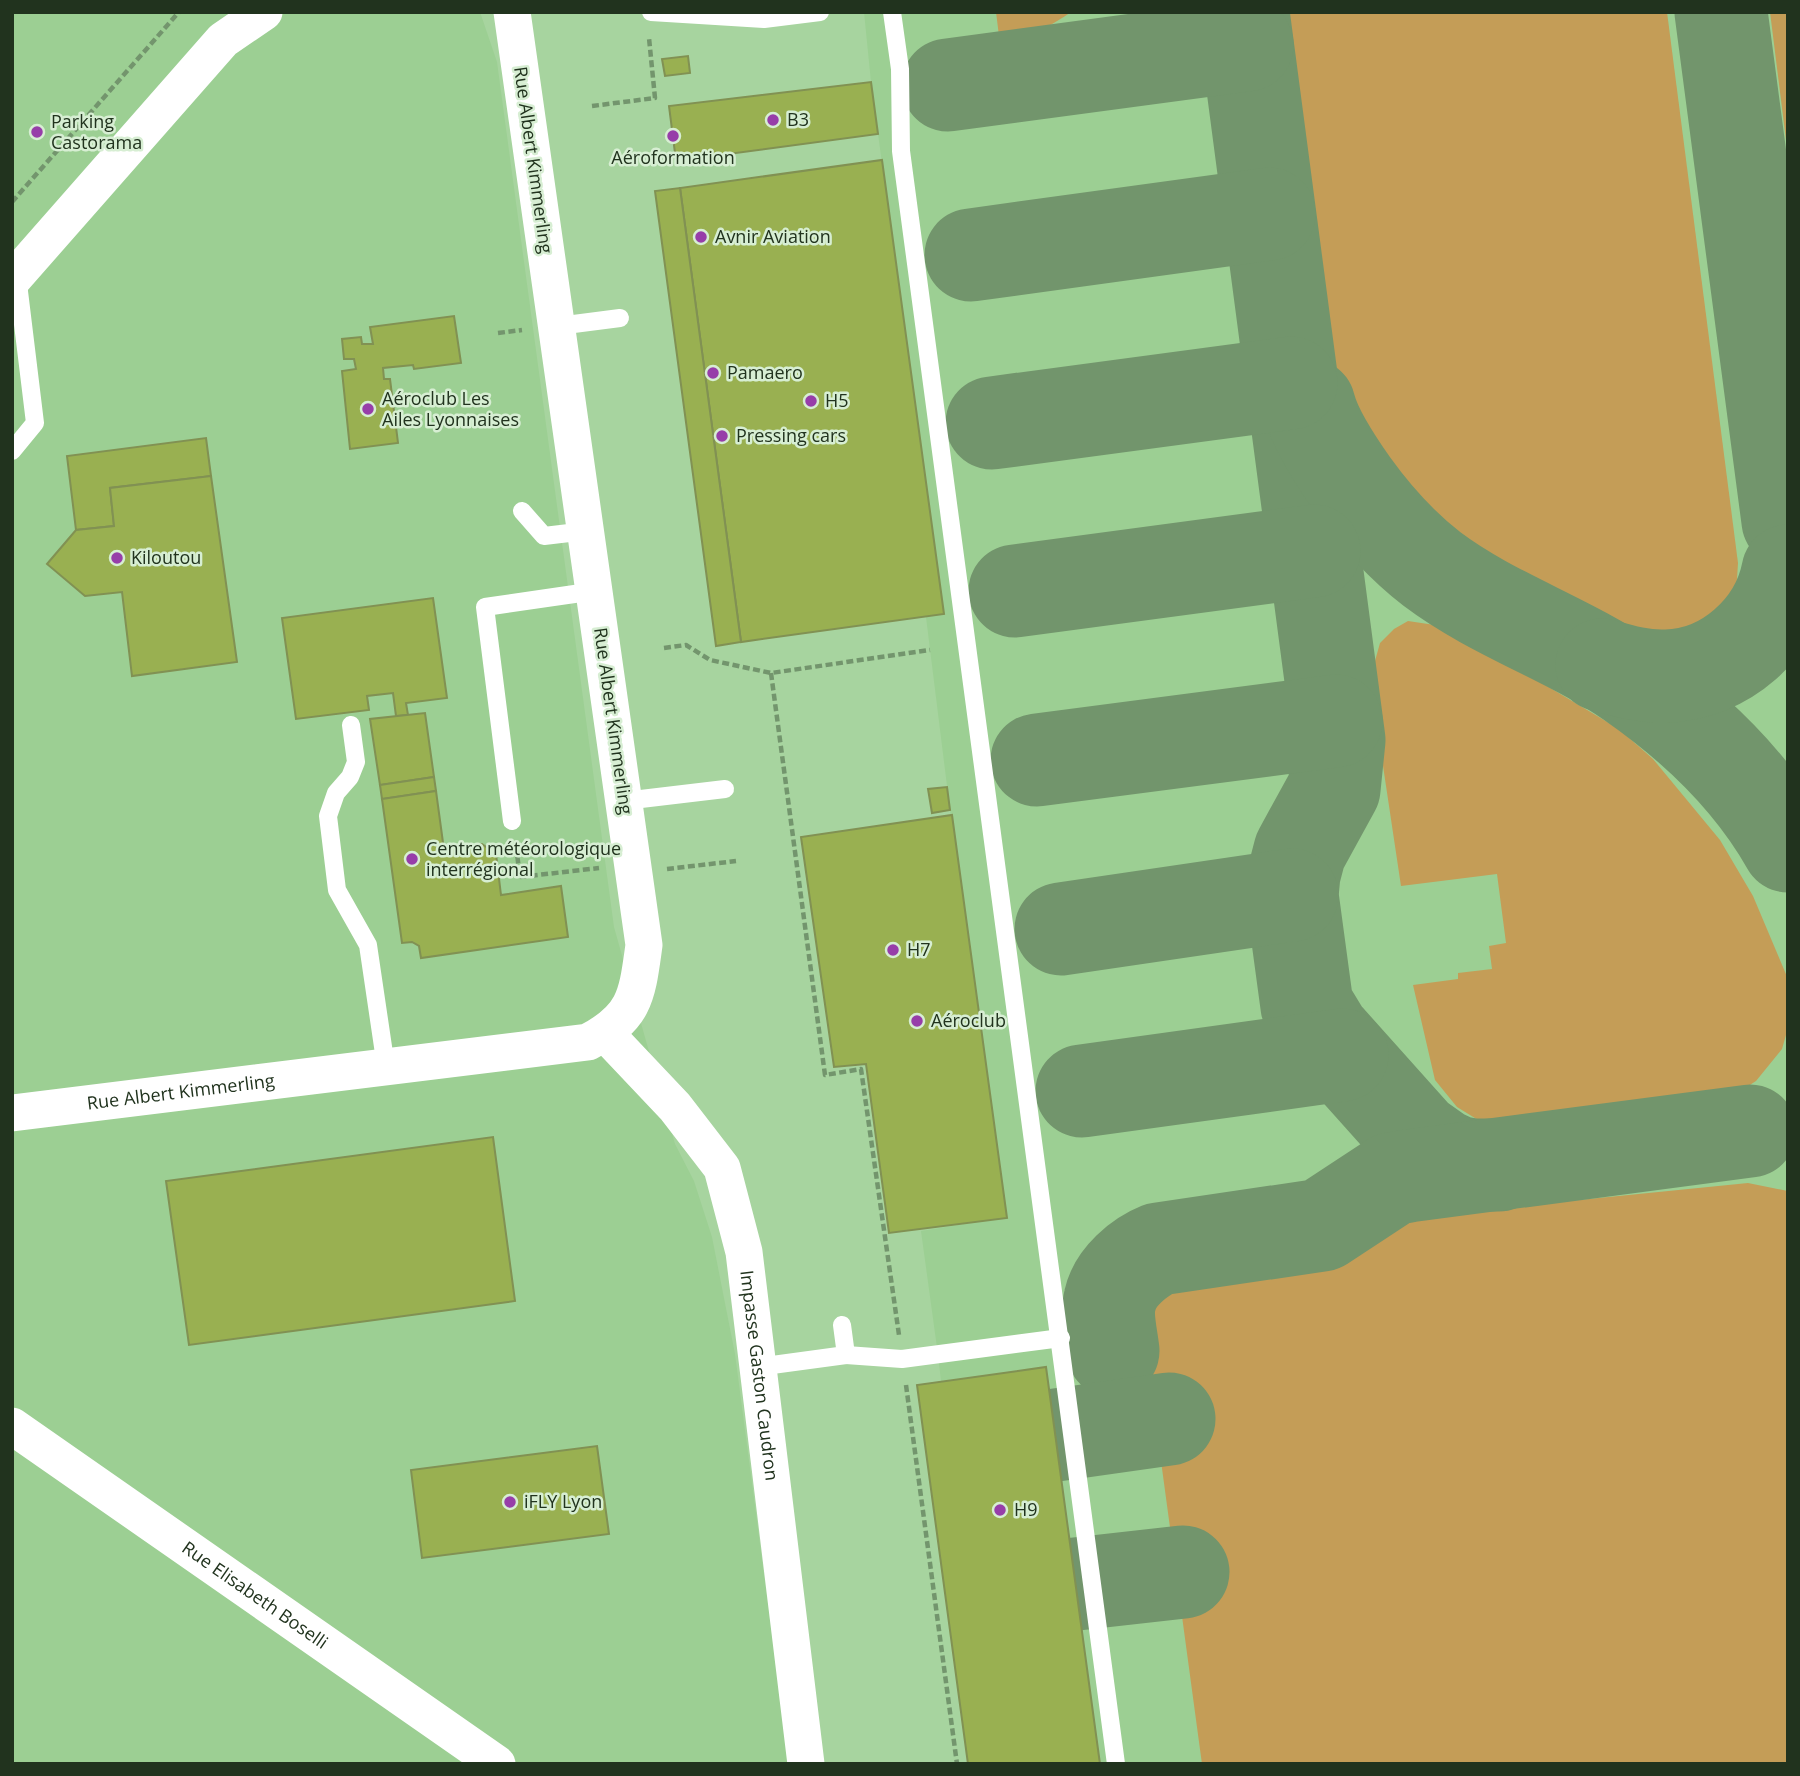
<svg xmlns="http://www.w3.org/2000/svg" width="1800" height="1776" font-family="'Open Sans',sans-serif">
<rect width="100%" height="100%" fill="#a7d49f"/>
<g fill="#9ccf93">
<polygon points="12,12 480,12 497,62 614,927 675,1144 694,1181 712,1237 735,1354 789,1764 12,1764"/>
<polygon points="864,12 1788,12 1788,1764 1100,1764 1046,1367 941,1381 938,1355 921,1231 1007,1217 950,810 926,617 943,614 871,82"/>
</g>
<g fill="#c49d57">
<path d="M996,12H1071C1049,27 1027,41 999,36Z"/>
<polygon points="1284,12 1667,12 1738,563 1736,594 1713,621 1679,637 1638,636 1590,619 1525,589 1460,543 1411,492 1371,443 1347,399 1319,325"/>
<polygon points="1770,12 1788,12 1788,156"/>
<polygon points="1408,621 1448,627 1619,729 1653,759 1720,840 1753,896 1788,979 1788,1028 1782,1049 1756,1081 1725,1101 1521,1127 1483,1123 1457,1107 1435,1080 1413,985 1458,979 1458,973 1492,969 1489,946 1506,943 1497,874 1401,886 1370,679 1380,643 1394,629"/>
<path d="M1748,1183L1788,1191V1764H1202L1146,1350C1148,1327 1147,1297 1163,1278C1185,1251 1326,1244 1365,1240L1388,1232L1398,1218Z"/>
</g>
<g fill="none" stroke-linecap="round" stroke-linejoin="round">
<g stroke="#72956c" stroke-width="93">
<polyline points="1243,12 1339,740 1334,789 1300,851 1294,874 1292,895 1307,1006 1324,1034 1417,1138 1441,1155 1456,1162 1473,1165 1499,1165"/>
<polyline points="1721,12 1788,521"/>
<polyline points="948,85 1247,45"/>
<polyline points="971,255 1269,214"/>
<path d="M1309,405C1315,429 1338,464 1352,484C1375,516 1401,545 1432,569C1493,615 1569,639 1631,682C1694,726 1750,779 1788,846"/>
<polyline points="992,423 1291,383"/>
<polyline points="1015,591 1314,551"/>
<path d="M1602,665C1623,671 1644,677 1666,676C1725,675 1777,628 1788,571"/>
<polyline points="1037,760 1336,721"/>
<polyline points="1061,929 1292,895"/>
<polyline points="1082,1091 1342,1055"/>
<path d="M1113,1351C1111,1334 1106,1316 1110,1300C1115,1277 1139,1257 1159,1249L1322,1225L1392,1179L1408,1176L1750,1131"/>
<polyline points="1056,1435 1169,1419"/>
<polyline points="1076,1584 1183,1572"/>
</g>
</g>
<g fill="#99b051" stroke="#819153" stroke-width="2">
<polygon points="688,56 690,73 665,76 662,59"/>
<polygon points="871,82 878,134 676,161 669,106"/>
<polygon points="882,160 944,614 741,642 680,188"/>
<polygon points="680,188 741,642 716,646 655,191"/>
<polygon points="454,316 461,363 414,369 413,365 383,368 384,379 390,379 398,443 350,449 342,371 356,369 354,359 344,359 342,339 361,337 362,344 373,344 370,327"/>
<polygon points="206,438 211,476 110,488 114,526 76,530 67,456"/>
<polygon points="211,476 237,662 132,676 122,592 85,596 47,564 76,530 114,526 110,488"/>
<polygon points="433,598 447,698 406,703 408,715 396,716 393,693 367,696 369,710 296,719 282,618"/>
<polygon points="425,713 434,777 380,785 370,719"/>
<polygon points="434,777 436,791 382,799 380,785"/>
<polygon points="947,787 950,810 932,813 928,789"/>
<polygon points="436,791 444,850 482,844 496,854 501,895 561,886 568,937 421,958 419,946 412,942 402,943 382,799"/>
<polygon points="952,815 1007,1218 889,1233 866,1064 834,1067 801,837"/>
<polygon points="493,1137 515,1301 189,1345 166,1181"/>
<polygon points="1046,1367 1100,1764 968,1764 917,1385"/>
<polygon points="597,1446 609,1534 422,1558 411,1470"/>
</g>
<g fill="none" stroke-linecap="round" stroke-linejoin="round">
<g stroke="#73956d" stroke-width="4.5" stroke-dasharray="7 3.5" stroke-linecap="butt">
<polyline points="592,106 655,98 649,38"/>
<polyline points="12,202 179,12"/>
<polyline points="498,333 522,330"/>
<polyline points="664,648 686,645 710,660 771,673 930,650"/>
<polyline points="771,673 825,1075 861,1069 899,1335"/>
<polyline points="516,846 520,877 599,868"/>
<polyline points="667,869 736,861"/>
<polyline points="906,1385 957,1764"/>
</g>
<g stroke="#fff" stroke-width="18">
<polyline points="651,12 764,19 820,12"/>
<polyline points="892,12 900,69 901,151 1116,1764"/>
<polyline points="558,326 620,318"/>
<polyline points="12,451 35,423 17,275"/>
<polyline points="522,511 544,536 586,531"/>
<polyline points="351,725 356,762 350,777 336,793 328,816 337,890 368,945 386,1067"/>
<polyline points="624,801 725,789"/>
<polyline points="512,821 485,607 595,591"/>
<polyline points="846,1355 902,1359 1061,1338"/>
<polyline points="758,1367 846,1355 842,1325"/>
</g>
<g stroke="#fff" stroke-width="37">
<polyline points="12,280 223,40 264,12"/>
<path id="s1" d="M605,1033L675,1107L722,1168L744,1252L806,1764"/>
<path id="s2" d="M12,1113L588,1042C636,1017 637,995 644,945L512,12"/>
<path id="s3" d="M12,1426L497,1764"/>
</g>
</g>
<g fill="#973ea9" stroke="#d7eed3" stroke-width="2.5">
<circle cx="773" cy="120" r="7"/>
<circle cx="37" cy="132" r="7"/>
<circle cx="673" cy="136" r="7"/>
<circle cx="701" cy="237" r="7"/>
<circle cx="713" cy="373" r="7"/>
<circle cx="811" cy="401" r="7"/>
<circle cx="368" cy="409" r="7"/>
<circle cx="722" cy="436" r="7"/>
<circle cx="117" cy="558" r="7"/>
<circle cx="412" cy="859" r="7"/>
<circle cx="893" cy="950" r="7"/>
<circle cx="917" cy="1021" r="7"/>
<circle cx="510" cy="1502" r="7"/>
<circle cx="1000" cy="1510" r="7"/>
</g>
<g text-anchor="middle" stroke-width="5" stroke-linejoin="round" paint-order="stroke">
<g font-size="18" fill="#21331e" stroke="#d7eed3" text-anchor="start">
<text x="787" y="126">B3</text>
<text x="51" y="128">Parking<tspan x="51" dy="21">Castorama</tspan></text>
<text x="673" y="164" text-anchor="middle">Aéroformation</text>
<text x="715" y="243">Avnir Aviation</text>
<text x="727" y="379">Pamaero</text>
<text x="382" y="405">Aéroclub Les<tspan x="382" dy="21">Ailes Lyonnaises</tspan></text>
<text x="825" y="407">H5</text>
<text x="736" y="442">Pressing cars</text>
<text x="131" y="564">Kiloutou</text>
<text x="426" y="855">Centre météorologique<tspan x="426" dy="21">interrégional</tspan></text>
<text x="907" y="956">H7</text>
<text x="931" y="1027">Aéroclub</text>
<text x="524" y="1508">iFLY Lyon</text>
<text x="1014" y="1516">H9</text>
</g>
<g font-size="18" fill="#21331e" stroke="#d7eed3">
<text transform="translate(533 160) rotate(82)" y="6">Rue Albert Kimmerling</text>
<text transform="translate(613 721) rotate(82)" y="6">Rue Albert Kimmerling</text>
<text dy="6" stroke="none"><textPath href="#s2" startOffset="170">Rue Albert Kimmerling</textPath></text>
<text dy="6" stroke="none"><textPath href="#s1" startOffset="390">Impasse Gaston Caudron</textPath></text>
<text dy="6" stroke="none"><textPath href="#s3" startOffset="296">Rue Elisabeth Boselli</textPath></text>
</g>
</g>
<rect width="1800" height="1776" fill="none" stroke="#21331e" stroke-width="28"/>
</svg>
